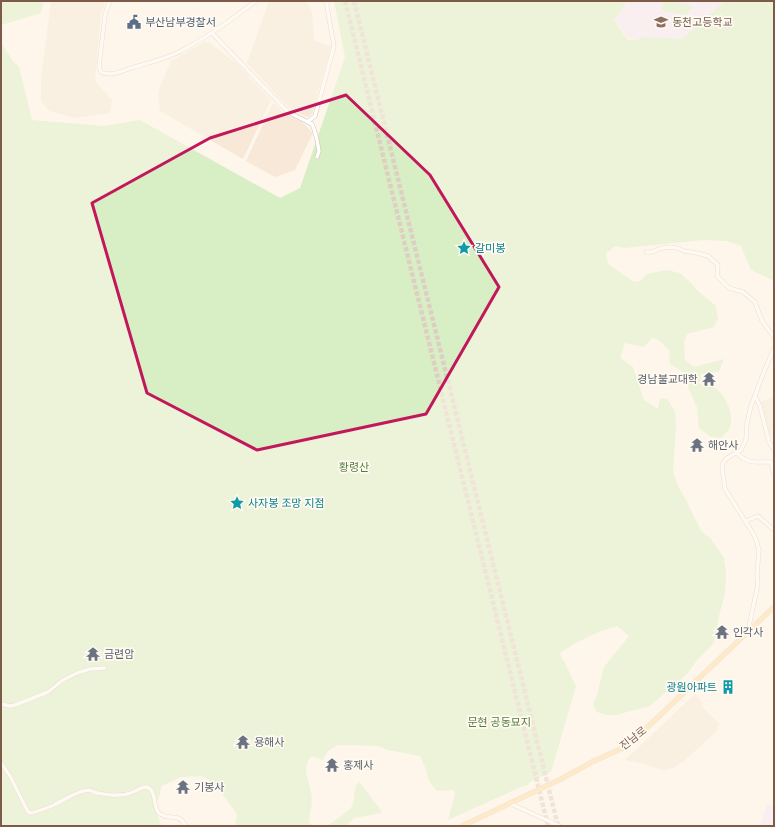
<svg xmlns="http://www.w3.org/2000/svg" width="775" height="827" font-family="'Varela Round','Noto Sans KR',sans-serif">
<rect width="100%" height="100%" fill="#fef6ea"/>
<g fill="#f7e8d7">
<polygon points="51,1 106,1 101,13 95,81 112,100 110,113 75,118 49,111 41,101 41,78"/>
<polygon points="269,1 306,1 312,11 314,41 331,46 312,114 307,117 289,108 247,63"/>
<polygon points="205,42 210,43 236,63 271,100 243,159 160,111 158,92 171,61"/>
<polygon points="273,103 287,115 302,122 313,133 295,170 275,177 246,161"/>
<polygon points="774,396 774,443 769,433 761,402"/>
<polygon points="695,694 703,703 701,705 719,724 716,732 685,760 675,767 664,771 645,764 625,760"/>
</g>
<g fill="#f3e6fb">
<polygon points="629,1 729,1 684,42 629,39 614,20"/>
<polygon points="767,804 774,806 774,826 760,826"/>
</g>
<g fill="#d8efc6">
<polygon points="1,1 44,1 41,13 1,25"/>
<path d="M334,1H628L614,20L628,40H638L642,37L682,39L725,1H774V281L751,270L741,246L726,241L703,240L625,248L615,246L606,254L608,264L634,282L640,281L647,274L667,270L680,273L690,282L697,290L716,306L718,319L714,327L687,334L684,343L685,360L694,367L724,359L719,371L701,374L702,385C705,385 708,385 711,386C725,391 736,416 729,429C727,433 723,436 720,438L711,437L699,428L697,407L689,390L686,374L670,364L669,350L657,339L652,338L644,347L624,343L623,350L620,358L633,367L644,400L658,409L660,398L667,399L675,411L676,426L673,472L679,488L687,502L701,531L711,539L724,558L726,573L725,593L718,620L714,643L698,659L687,674L650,706L616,715H607L597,712L593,704L597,695L604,667L629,636L617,626C596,632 578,641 560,653L562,659L564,661L576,686L551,772L530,782L528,785L523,786L448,820L455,794L454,790L437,791L429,781L425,767L420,756L388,750L378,746L338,745L328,751L323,760L311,756C301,771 309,778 311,793C313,801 310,814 309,822L313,826H235L237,814L224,796L216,786L203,776L181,777L162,786L155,810L162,826H1V43L13,61L19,67L32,120L104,126L140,120L280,198L300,188L345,57Z"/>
<polygon points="663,1 676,1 677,3 693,6 686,15 661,10"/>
<path d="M359,782C364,788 368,793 372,799C376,804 380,807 382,813L354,818L347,826H327C332,823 349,811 352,806C356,799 352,789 359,782Z"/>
</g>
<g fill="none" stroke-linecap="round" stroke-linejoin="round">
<g stroke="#decfc2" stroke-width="4.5" stroke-dasharray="4.5 2" stroke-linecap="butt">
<polyline points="345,1 548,826"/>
<polyline points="354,1 558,826"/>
</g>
<defs>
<g id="minor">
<path d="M110,1L107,8L105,15L99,66L101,72C110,77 122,71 131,68C148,63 166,59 181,51C208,37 232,19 256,1"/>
<polyline points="212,33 288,112 312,124 314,129 317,140 319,151 317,157"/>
<polyline points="307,122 315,116 334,46 327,7 327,1"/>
<polyline points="646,252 652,252 659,249 667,247 677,248 684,251 697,253 708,256 718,265 717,276 729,288 743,292 755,302 762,321 774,337"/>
<polyline points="755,396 760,406 769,442 774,450"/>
<path d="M737,453C747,464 757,462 771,462"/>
<polyline points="771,462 774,475"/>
<polyline points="746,521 758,516 774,530"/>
<polyline points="748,631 758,584 757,574 759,551 757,542 754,535 725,489 722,467 723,463 727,458 741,450 744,444 746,439 747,423 751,406 765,369 774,349"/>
<polyline points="1,704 11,706 15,705 48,692 63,680 77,673 90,669 105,668"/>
<path d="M1,763L10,776L28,812L31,813C39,811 47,808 54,805C64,800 77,791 88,790C91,790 94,792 97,793C104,794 111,796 118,795C123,795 129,794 133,792C138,790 145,784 150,789C157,794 152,808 160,814C171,821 177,811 186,826"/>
<polyline points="509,803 560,826"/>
</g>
<polyline id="major" points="462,826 561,779 594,761 623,748 633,741 774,607"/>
</defs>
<use href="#minor" stroke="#d5bfb0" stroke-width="4.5"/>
<use href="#major" stroke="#ddd4d0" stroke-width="5.5"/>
<use href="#minor" stroke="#fff" stroke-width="3.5"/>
<use href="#major" stroke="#ffd9a0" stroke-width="4.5"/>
</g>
<path d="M0 0H775V827H0ZM346,95L430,175L499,287L426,414L257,450L147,393L92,203L210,138Z" fill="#fef6ea" fill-opacity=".55" fill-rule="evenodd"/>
<path fill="none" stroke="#c2185b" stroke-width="3" stroke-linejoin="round" d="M346,95L430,175L499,287L426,414L257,450L147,393L92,203L210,138Z"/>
<defs>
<symbol id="civic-bare" viewBox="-9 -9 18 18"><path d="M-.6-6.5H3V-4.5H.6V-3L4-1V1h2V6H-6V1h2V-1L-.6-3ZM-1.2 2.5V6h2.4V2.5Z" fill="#5c6f8a" stroke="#fffaf2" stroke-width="2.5" paint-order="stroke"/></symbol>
<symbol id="school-bare" viewBox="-9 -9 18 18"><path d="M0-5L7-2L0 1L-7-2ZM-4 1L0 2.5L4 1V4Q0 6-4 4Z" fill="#8d6e63" stroke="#fffaf2" stroke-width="2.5" paint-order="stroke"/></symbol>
<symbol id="sight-bare" viewBox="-9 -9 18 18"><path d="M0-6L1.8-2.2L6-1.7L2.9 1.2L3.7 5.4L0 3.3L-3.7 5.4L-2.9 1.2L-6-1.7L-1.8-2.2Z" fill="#0f9aa8" stroke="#fffaf2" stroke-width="2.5" paint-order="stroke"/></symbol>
<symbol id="temple-bare" viewBox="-9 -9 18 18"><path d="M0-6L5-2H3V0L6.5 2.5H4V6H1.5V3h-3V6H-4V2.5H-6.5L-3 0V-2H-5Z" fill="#6b7280" stroke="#fffaf2" stroke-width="2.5" paint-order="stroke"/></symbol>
<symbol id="building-bare" viewBox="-9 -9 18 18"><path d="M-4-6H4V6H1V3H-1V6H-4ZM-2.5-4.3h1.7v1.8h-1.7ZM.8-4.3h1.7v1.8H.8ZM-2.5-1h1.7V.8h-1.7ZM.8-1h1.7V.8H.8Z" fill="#0f9aa8" stroke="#fffaf2" stroke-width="2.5" paint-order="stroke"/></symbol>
</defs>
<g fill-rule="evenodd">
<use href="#civic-bare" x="124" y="12" width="20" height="20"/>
<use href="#school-bare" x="651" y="12" width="20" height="20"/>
<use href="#sight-bare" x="454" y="238" width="20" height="20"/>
<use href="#temple-bare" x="699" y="369" width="20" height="20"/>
<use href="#temple-bare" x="687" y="435" width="20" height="20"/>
<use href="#sight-bare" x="227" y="493" width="20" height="20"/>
<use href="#temple-bare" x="712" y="622" width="20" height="20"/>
<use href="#temple-bare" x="83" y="644" width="20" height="20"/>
<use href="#building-bare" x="718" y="677" width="20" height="20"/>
<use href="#temple-bare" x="233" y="732" width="20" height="20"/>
<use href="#temple-bare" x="322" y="755" width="20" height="20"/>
<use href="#temple-bare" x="173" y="777" width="20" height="20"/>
</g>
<g text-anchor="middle" stroke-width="3.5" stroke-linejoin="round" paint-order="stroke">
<g font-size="11" fill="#4e5e75" stroke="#fffaf2" text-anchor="start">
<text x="145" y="26">부산남부경찰서</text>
</g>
<g font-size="11" fill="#785e54" stroke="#fffaf2" text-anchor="start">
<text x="672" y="26">동천고등학교</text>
</g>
<g font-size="11" fill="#0d838f" stroke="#fffaf2" text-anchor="start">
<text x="475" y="252">갈미봉</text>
<text x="248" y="507">사자봉 조망 지점</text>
<text x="717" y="691" text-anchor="end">광원아파트</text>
</g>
<g font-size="11" fill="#5b616d" stroke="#fffaf2" text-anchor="start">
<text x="698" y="383" text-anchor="end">경남불교대학</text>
<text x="708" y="449">해안사</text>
<text x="733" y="636">인각사</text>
<text x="104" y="658">금련암</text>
<text x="254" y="746">용해사</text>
<text x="343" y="769">홍제사</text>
<text x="194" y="791">기봉사</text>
</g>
<g font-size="11" fill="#527e3c" stroke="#fffaf2">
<text x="354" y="471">황령산</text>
<text x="499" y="726">문현 공동묘지</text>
</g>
<g font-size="11" fill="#7e5a49" stroke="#fffaf2">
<text transform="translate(633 738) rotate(-38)" y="4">진남로</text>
</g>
</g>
<rect width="775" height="827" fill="none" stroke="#7e5a49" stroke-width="4"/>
</svg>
